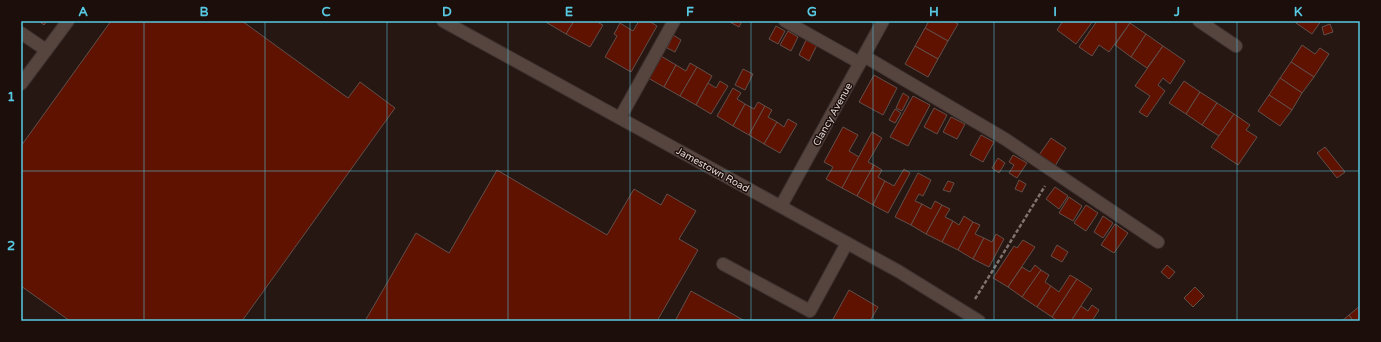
<svg xmlns="http://www.w3.org/2000/svg" width="1381" height="342" font-family="'Varela Round',sans-serif">
<rect width="100%" height="100%" fill="#261713"/>
<g fill="#601200" stroke="#614f4a">
<polygon points="39,21 47,21 44,25"/>
<polygon points="111,21 242,21 348,98 360,82 395,108 242,321 70,321 21,286 21,146"/>
<polygon points="544,21 574,21 566,34"/>
<polygon points="574,21 600,21 599,23 603,25 590,47 566,34"/>
<polygon points="639,21 649,21 657,26 631,72 605,57 617,36 614,34 620,23 633,31"/>
<polygon points="728,21 742,21 739,27"/>
<polygon points="929,21 953,21 958,24 948,41 925,28"/>
<polygon points="1063,21 1093,21 1076,44 1057,30"/>
<polygon points="1097,21 1127,21 1130,23 1109,52 1099,45 1092,56 1079,47"/>
<polygon points="1297,21 1321,21 1312,34 1296,23"/>
<polygon points="1130,23 1146,34 1131,57 1115,45"/>
<polygon points="1330,24 1333,32 1324,35 1322,27"/>
<polygon points="776,26 785,31 778,44 769,39"/>
<polygon points="925,28 948,41 938,59 915,46"/>
<polygon points="788,31 798,37 791,51 780,45"/>
<polygon points="1146,34 1163,46 1147,68 1131,57"/>
<polygon points="673,35 681,40 675,52 667,48"/>
<polygon points="806,40 817,45 809,61 799,55"/>
<polygon points="1302,45 1315,54 1320,48 1329,54 1314,77 1291,62"/>
<polygon points="915,46 938,59 928,77 905,64"/>
<polygon points="1163,46 1185,61 1170,84 1163,78 1158,85 1165,91 1147,117 1139,112 1150,96 1135,86"/>
<polygon points="661,56 676,65 664,87 648,78"/>
<polygon points="1291,62 1314,77 1302,93 1280,78"/>
<polygon points="690,63 697,67 680,96 664,87 676,65 686,71"/>
<polygon points="697,67 712,76 696,105 680,96"/>
<polygon points="743,69 753,74 745,90 735,85"/>
<polygon points="874,75 897,88 883,115 859,102"/>
<polygon points="1280,78 1302,93 1292,110 1269,95"/>
<polygon points="720,81 728,86 711,114 696,105 708,83 716,88"/>
<polygon points="1184,81 1200,92 1186,114 1169,103"/>
<polygon points="733,88 741,93 737,99 745,104 733,126 717,116"/>
<polygon points="1200,92 1217,103 1202,125 1186,114"/>
<polygon points="903,93 909,97 902,111 896,108"/>
<polygon points="1269,95 1292,110 1280,126 1258,111"/>
<polygon points="913,96 930,105 908,146 890,137"/>
<polygon points="758,102 765,106 749,135 733,126 745,104 754,109"/>
<polygon points="1217,103 1234,114 1219,136 1202,125"/>
<polygon points="765,106 772,110 768,117 777,122 764,144 749,135"/>
<polygon points="934,108 947,115 937,134 924,127"/>
<polygon points="895,109 901,113 895,123 889,120"/>
<polygon points="1234,114 1250,125 1246,130 1257,137 1238,165 1211,147"/>
<polygon points="951,117 965,124 957,139 943,132"/>
<polygon points="788,119 797,124 780,153 764,144 777,122 784,127"/>
<polygon points="843,127 858,135 849,151 859,157 842,188 826,179 833,167 824,162"/>
<polygon points="872,132 882,138 868,162 874,165 857,196 842,188"/>
<polygon points="981,135 994,142 983,162 970,155"/>
<polygon points="1051,138 1066,148 1055,166 1039,155"/>
<polygon points="1325,147 1345,172 1337,178 1317,153"/>
<polygon points="1013,155 1027,163 1017,178 1009,173 1014,165 1009,162"/>
<polygon points="998,158 1005,163 999,173 992,168"/>
<polygon points="874,165 882,170 878,177 885,181 873,205 857,196"/>
<polygon points="904,169 910,173 888,213 873,205 885,181 894,186"/>
<polygon points="497,170 607,235 634,189 661,205 667,194 696,211 679,239 698,250 657,321 365,321 416,233 449,253"/>
<polygon points="918,173 931,180 923,196 919,194 915,201 922,204 911,225 895,217"/>
<polygon points="1019,180 1026,184 1022,192 1015,189"/>
<polygon points="948,181 954,183 950,192 943,190"/>
<polygon points="1055,187 1068,196 1059,209 1046,199"/>
<polygon points="1069,197 1082,206 1073,221 1059,213"/>
<polygon points="935,201 942,205 926,234 911,225 922,204 931,209"/>
<polygon points="942,205 950,209 945,217 953,221 942,242 926,234"/>
<polygon points="1086,205 1098,213 1086,231 1074,223"/>
<polygon points="964,216 973,222 958,250 942,242 953,221 959,225"/>
<polygon points="1103,216 1113,223 1103,238 1094,232"/>
<polygon points="973,222 980,225 975,234 984,238 973,259 958,250"/>
<polygon points="1115,224 1128,233 1114,253 1101,245"/>
<polygon points="996,234 1004,239 989,267 973,259 984,238 992,242"/>
<polygon points="1023,240 1035,247 1008,287 993,278 1014,246 1017,248"/>
<polygon points="1057,245 1068,252 1062,262 1051,256"/>
<polygon points="1035,265 1041,270 1022,297 1008,287 1022,267 1030,272"/>
<polygon points="1167,265 1175,272 1169,279 1161,272"/>
<polygon points="1041,270 1049,275 1045,282 1051,286 1037,307 1022,297"/>
<polygon points="1070,275 1077,279 1052,317 1037,307 1051,286 1059,292"/>
<polygon points="1077,279 1092,289 1071,321 1058,321 1052,317"/>
<polygon points="1195,287 1204,296 1193,307 1184,298"/>
<polygon points="849,290 878,307 870,321 832,321"/>
<polygon points="691,291 745,321 675,321"/>
<polygon points="1092,305 1099,310 1092,321 1071,321 1081,306 1088,311"/>
<polygon points="1360,306 1360,321 1353,321 1349,315"/>
<polygon points="1349,315 1353,321 1342,321"/>
</g>
<g fill="none" stroke-linecap="round" stroke-linejoin="round">
<defs>
<g id="minor">
<polyline points="443,21 898,271 979,321"/>
<polyline points="785,21 860,63"/>
<polyline points="1199,21 1236,46"/>
<polyline points="21,33 46,50"/>
<polyline points="864,56 1005,139 1158,242"/>
<polyline points="21,84 68,21"/>
<polyline points="620,118 674,21"/>
<polyline points="781,206 883,21"/>
<polyline points="723,264 810,311 847,243"/>
</g>
</defs>
<use href="#minor" stroke="#3d3230" stroke-width="14"/>
<polyline stroke="#80736f" stroke-width="2.5" stroke-dasharray="4 2" stroke-linecap="butt" points="975,299 1045,186"/>
<use href="#minor" stroke="#56443f" stroke-width="12"/>
</g>
<path fill="none" stroke="#57c9e3" stroke-width="1" stroke-opacity="0.55" d="M144,21V321M265,21V321M387,21V321M508,21V321M630,21V321M751,21V321M873,21V321M994,21V321M1116,21V321M1237,21V321M21,171H1360"/>
<g text-anchor="middle" stroke-width="3" stroke-linejoin="round" paint-order="stroke">
<g font-size="10" fill="#e2d7d4" stroke="#1c0e0a">
<text transform="translate(832 114) rotate(-61)" y="4">Clancy Avenue</text>
<text transform="translate(713 169) rotate(29)" y="4">Jamestown Road</text>
</g>
</g>
<rect width="1381" height="342" fill="none" stroke="#1c0e0a" stroke-width="44"/>
<rect x="22" y="22" width="1337" height="298" fill="none" stroke="#57c9e3" stroke-width="1.5"/>
<g font-size="13" text-anchor="middle" font-weight="bold" fill="#57c9e3">
<text x="83" y="16">A</text>
<text x="204" y="16">B</text>
<text x="326" y="16">C</text>
<text x="447" y="16">D</text>
<text x="569" y="16">E</text>
<text x="690" y="16">F</text>
<text x="812" y="16">G</text>
<text x="934" y="16">H</text>
<text x="1055" y="16">I</text>
<text x="1177" y="16">J</text>
<text x="1298" y="16">K</text>
<text x="11" y="101">1</text>
<text x="11" y="250">2</text>
</g>
</svg>
